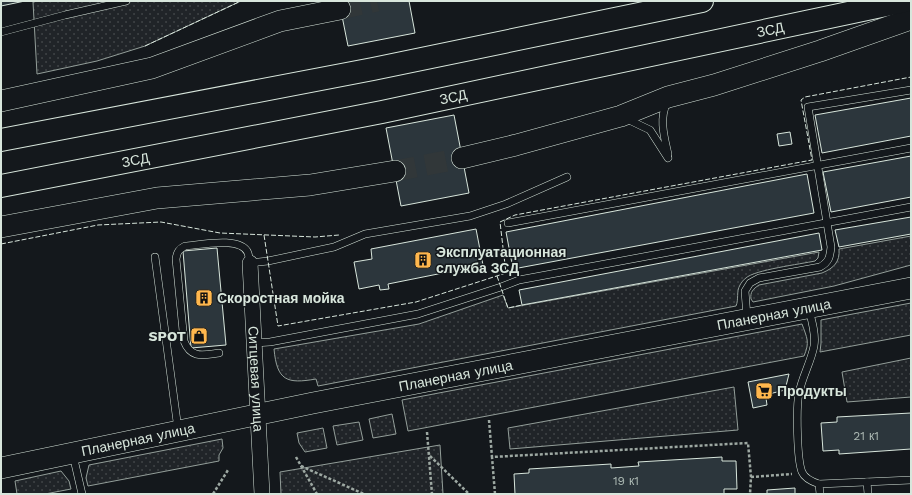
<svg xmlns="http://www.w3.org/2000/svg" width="912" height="495" font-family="'Work Sans',sans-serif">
<defs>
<pattern id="grass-dots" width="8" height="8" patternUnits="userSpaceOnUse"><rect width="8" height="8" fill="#202428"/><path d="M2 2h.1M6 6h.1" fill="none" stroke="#404447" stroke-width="1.8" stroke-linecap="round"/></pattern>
</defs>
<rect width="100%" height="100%" fill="#14181c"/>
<g fill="url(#grass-dots)" stroke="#939e99">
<polygon points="37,1 241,1 145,46 97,61 37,74 33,2"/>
<path d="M911,236V265L834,286L753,302L751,299C750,292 753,289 759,285L822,273C834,268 840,262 839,249Z"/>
<path d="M819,252L818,258L815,261C801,264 754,270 746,278C744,279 741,283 740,285C736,292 739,299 736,306L318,386L316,379C287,384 277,381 274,349L419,324L503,295L508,308Z"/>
<polygon points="911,303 911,335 820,352 821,343 821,320"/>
<path d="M802,324C807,338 810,342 804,356L408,431L402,400Z"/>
<polygon points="911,358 911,397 847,402 842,372"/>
<polygon points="734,387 738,430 510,449 508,428"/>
<polygon points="392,414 396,434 373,438 369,419"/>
<polygon points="359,422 363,440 337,445 333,426"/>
<polygon points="323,428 327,448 305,452 299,443 297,433"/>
<polygon points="222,439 223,448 219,455 219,461 88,486 86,478 89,465"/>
<polygon points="440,445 443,494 281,494 280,472"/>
<polygon points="61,471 69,481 71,489 45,494 17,494 15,481"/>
</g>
<g fill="#2c363c" stroke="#d8e6dc">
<polygon points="1,1 25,1 1,6"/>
<polygon points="339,1 409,1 415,33 348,46"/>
<polygon points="911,98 911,136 822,153 815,115"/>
<polygon points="454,115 469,193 401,206 386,128"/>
<polygon points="790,132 792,144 779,146 777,134"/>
<polygon points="911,156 911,197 831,212 823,172"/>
<polygon points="807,174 814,213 513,269 506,232"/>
<polygon points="911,217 911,234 839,247 835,230"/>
<polygon points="476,229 483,265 388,284 389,289 380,290 379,285 359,289 354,262 372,259 371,249"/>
<polygon points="819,233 822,250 522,305 519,290"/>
<polygon points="217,248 226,345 191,348 183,251"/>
<polygon points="789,374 785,390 773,393 766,398 767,405 753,408 748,382"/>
<polygon points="911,413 911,449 839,454 839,450 823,451 821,423 837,422 837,417"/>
<polygon points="722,457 722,461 736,461 737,489 724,489 724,494 515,494 514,474 529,473 529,469 611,464 611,468 639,466 638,462"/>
<polygon points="795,488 795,494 767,494 767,490"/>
</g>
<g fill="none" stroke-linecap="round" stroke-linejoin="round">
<g stroke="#313739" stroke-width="21" stroke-dasharray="21 10" stroke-linecap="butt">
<polyline points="340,9 377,1"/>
<polyline points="395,171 462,158"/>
</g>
<defs>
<g id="lane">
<polyline points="1,32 65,15 126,1"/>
<path d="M667,102C659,119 664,136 668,154"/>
<polyline points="627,119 650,130 668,158"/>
<polyline points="508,223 911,148"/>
<polyline points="155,257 178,429"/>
<path d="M809,310C812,321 816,335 814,346C811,362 802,377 799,393C796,407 797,460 802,472C805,479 813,482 819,484L820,494"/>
<path d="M747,317L745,291L750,283L759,278L820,267C829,262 830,257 831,247L808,107L911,90"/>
<polyline points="254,343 270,342 418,314 501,287 519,280 911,207"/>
<path d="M219,353C203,355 191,359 184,341L176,259C177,252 179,249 185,246C200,245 241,236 248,253C249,256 249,260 250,263L268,261L334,247L365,234L470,216L506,204L567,177"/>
<polyline points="73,455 82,494"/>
<polyline points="867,482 868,494"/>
<polyline points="819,484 911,480"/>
</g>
<g id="street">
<path id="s1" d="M250,263L262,494"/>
</g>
<g id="secondary">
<polyline points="1,101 152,68 280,21 340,9"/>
<polyline points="462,158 516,145 621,116 668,97 714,85 820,51 911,19"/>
<polyline points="1,227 157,198 310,185 395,171"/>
<path id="s2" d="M1,468L313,403L911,288"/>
</g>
<g id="highway">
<polyline points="1,140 373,69 702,1"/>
<path id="s3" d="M1,186L382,112L905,1"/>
</g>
</defs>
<use href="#lane" stroke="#d8e6dc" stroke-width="8"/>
<use href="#street" stroke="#d8e6dc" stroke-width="16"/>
<use href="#secondary" stroke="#d8e6dc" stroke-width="22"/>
<use href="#highway" stroke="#d8e6dc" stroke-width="24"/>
<g stroke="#9da8a2" stroke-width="2.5" stroke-dasharray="3 2" stroke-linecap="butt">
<polyline points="489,420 492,457"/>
<polyline points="427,432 432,494"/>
<polyline points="430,456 469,494"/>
<polyline points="296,457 317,494"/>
<polyline points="301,466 364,494"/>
<polyline points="751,477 792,474"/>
<polyline points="213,494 228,470"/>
<polyline points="495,494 492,457 748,443 751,477 750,494"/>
</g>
<use href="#lane" stroke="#14181c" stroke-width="7"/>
<use href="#street" stroke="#14181c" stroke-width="15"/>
<use href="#secondary" stroke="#14181c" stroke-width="21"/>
<use href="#highway" stroke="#14181c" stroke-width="22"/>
<g stroke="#d8e6dc" stroke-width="1" stroke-dasharray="5 2" stroke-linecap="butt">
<polyline points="145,46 241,1"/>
<polyline points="264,235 278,326 416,302 506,273 500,222 515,215 812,160 801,100 805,97 911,77"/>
<polyline points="1,244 98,225 161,222 220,233 315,237 339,235"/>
<polyline points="497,276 508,308 522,305"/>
</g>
</g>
<defs>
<symbol id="building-square" viewBox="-11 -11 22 22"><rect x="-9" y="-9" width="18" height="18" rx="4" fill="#ffb74d" stroke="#14181c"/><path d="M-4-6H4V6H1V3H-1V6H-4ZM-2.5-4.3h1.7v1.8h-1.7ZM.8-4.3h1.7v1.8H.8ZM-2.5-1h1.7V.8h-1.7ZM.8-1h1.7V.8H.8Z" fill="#111"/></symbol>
<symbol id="shop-square" viewBox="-11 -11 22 22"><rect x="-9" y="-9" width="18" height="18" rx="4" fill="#ffb74d" stroke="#14181c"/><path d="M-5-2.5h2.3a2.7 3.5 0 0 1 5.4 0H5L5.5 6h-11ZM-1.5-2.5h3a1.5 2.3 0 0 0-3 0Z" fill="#111"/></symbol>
<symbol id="supermarket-square" viewBox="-11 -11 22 22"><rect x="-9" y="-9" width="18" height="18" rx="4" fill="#ffb74d" stroke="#14181c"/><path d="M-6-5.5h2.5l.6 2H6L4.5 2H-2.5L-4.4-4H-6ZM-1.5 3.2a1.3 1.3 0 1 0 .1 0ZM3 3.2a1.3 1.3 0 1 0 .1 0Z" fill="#111"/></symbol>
</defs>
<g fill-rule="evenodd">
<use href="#building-square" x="413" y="250" width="20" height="20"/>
<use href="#building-square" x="194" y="288" width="20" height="20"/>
<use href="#shop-square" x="189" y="326" width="20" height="20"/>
<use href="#supermarket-square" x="754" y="381" width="20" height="20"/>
</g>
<g text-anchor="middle" stroke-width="3" stroke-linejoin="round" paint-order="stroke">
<g font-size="12" fill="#adbab4">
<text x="866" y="440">21 к1</text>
<text x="626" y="485">19 к1</text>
</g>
<g font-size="14" fill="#d8e6dc" stroke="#14181c">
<text dy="5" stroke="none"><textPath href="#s3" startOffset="785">ЗСД</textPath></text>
<text dy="5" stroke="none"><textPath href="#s3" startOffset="461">ЗСД</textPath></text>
<text dy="5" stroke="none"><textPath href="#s3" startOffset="137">ЗСД</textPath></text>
<text dy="5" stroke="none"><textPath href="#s2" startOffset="788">Планерная улица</textPath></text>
<text dy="5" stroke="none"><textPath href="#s2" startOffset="464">Планерная улица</textPath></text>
<text dy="5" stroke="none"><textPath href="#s1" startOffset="116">Ситцевая улица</textPath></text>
<text dy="5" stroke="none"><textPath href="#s2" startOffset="140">Планерная улица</textPath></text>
</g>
<g font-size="14" font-weight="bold" fill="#d8e6dc" stroke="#14181c" text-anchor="start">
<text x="436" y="257">Эксплуатационная<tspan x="436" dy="16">служба ЗСД</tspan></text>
<text x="217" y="303">Скоростная мойка</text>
<text x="186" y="341" text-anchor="end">SPOT</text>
<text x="777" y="396">Продукты</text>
</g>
</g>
<rect width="912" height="495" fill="none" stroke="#d8e6dc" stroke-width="4"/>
</svg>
